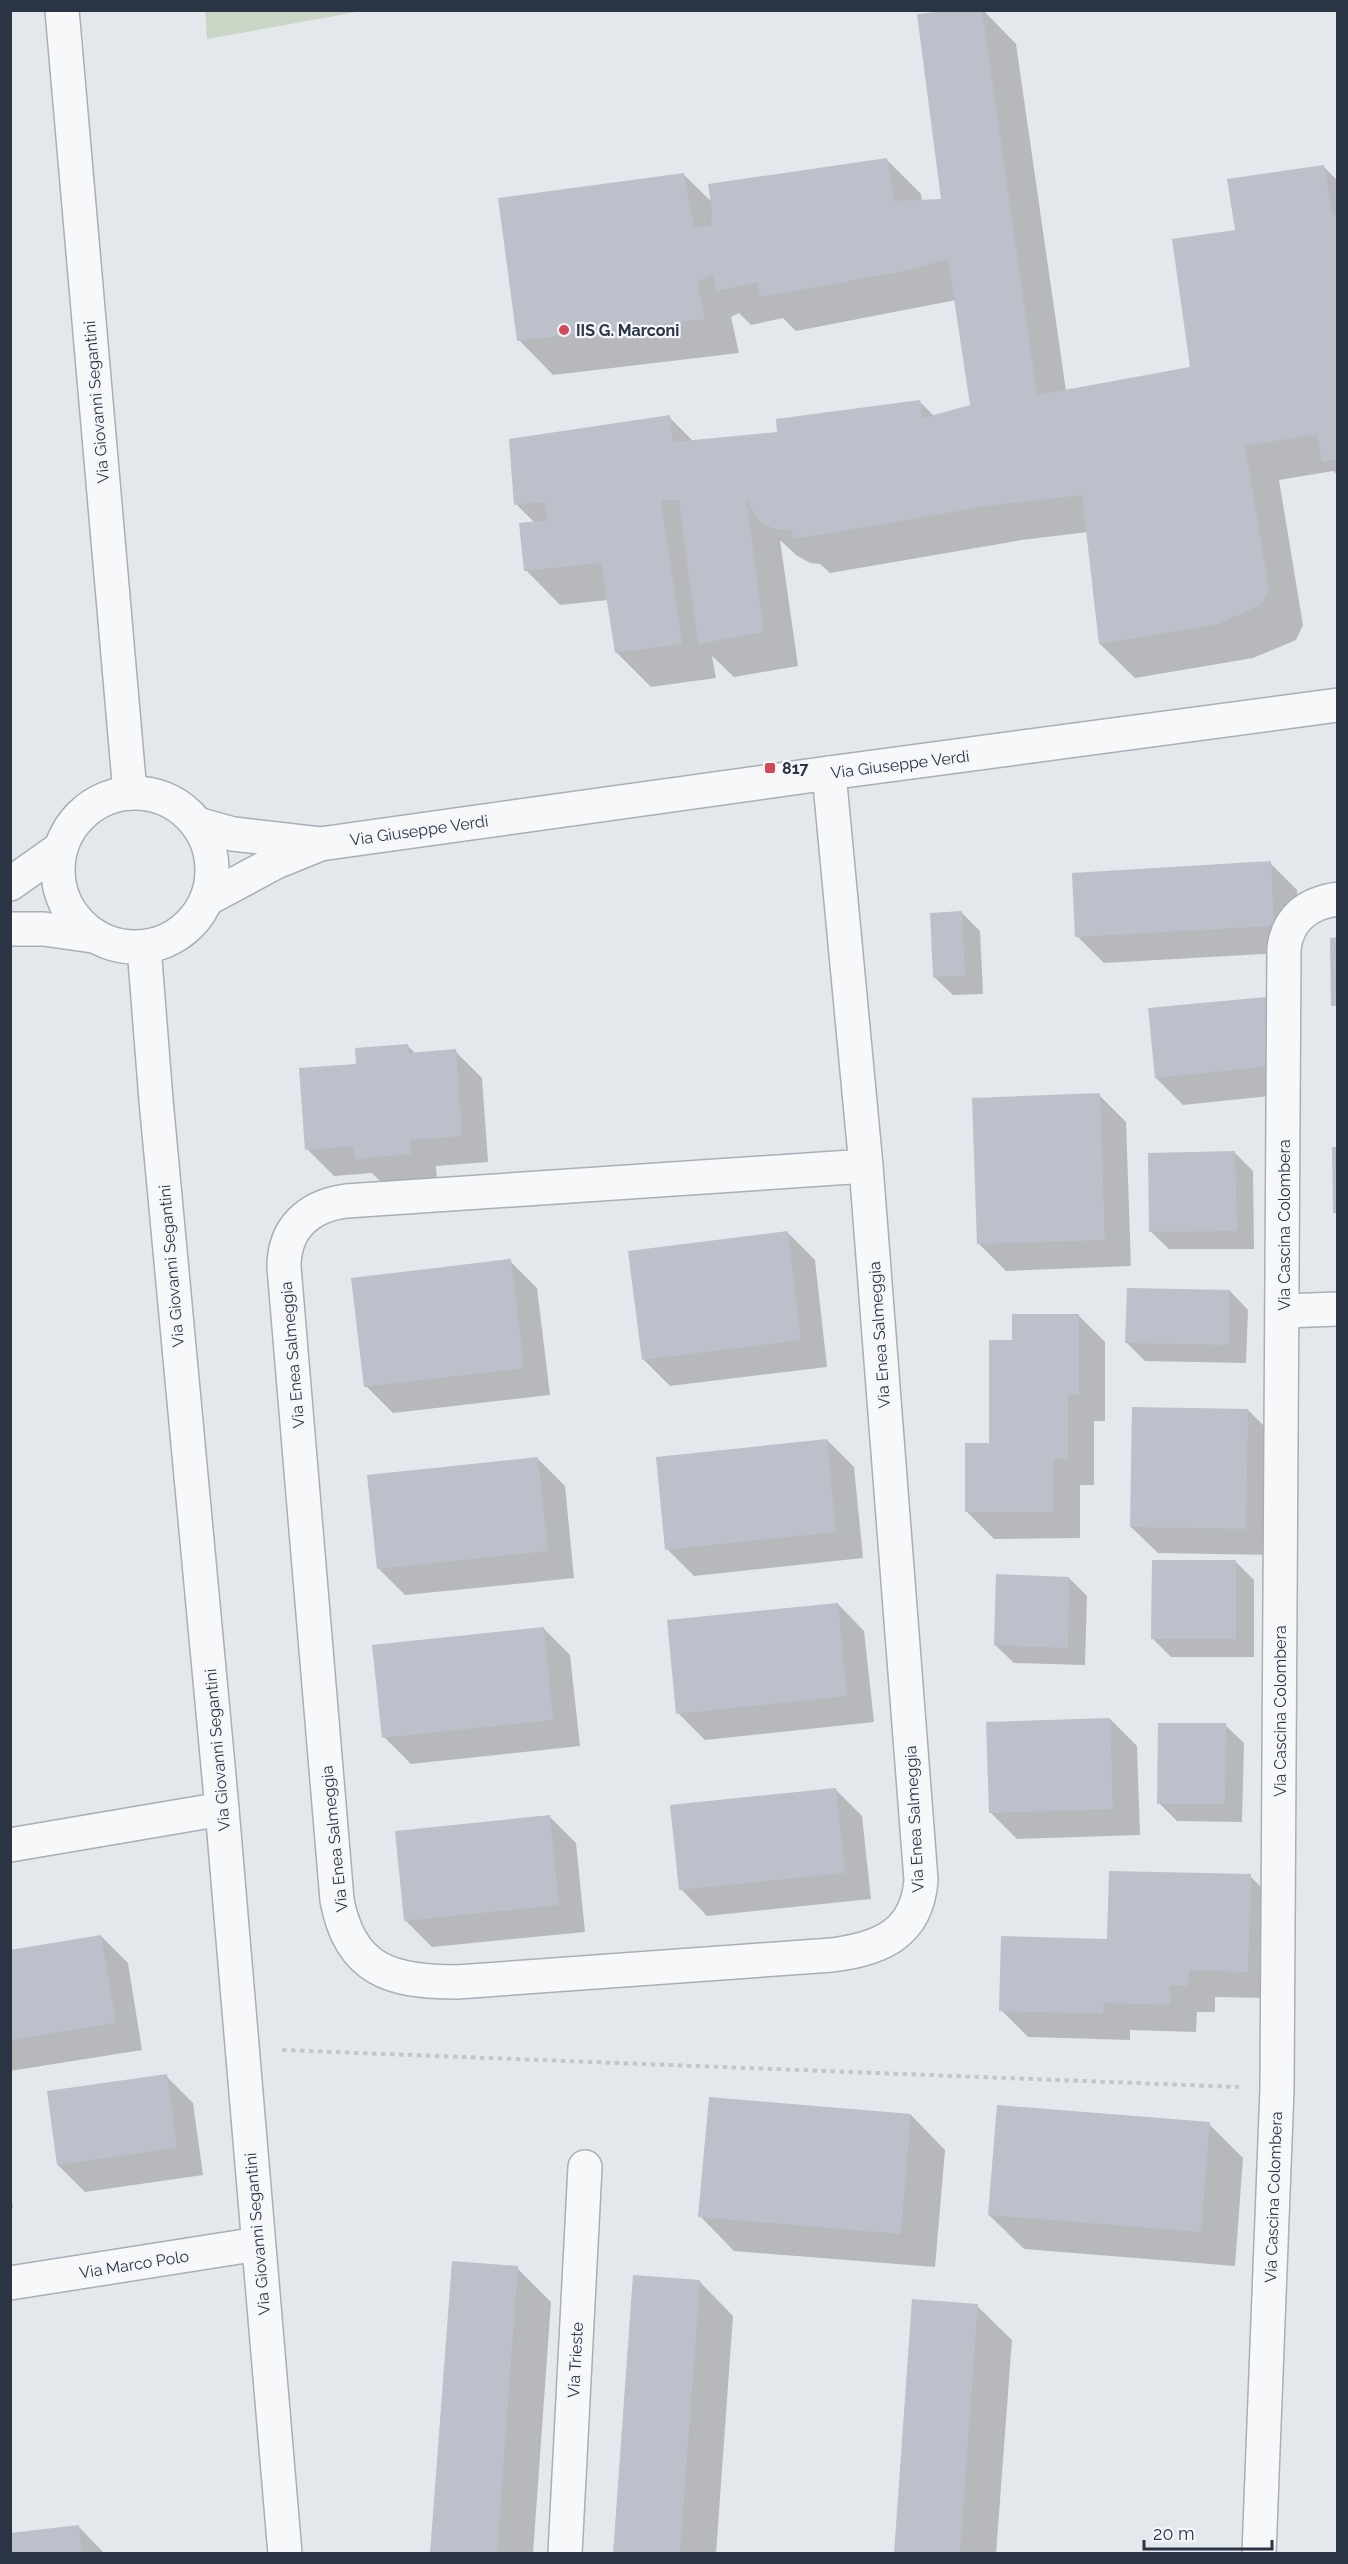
<svg xmlns="http://www.w3.org/2000/svg" width="1348" height="2564" font-family="Raleway,sans-serif">
<rect width="100%" height="100%" fill="#e4e7ec"/>
<polygon fill="#c9d6c5" points="205,10 362,10 362,11 207,39"/>
<g fill="#0003">
<polygon points="970,10 983,10 1016,44 1066,391 1192,368 1236,232 1324,167 1338,181 1338,475 1333,471 1279,480 1303,625 1296,640 1253,658 1135,678 1100,644 1088,532 1022,540 830,573 820,564 810,563 796,555 780,540 798,666 734,677 712,656 716,678 651,687 616,652 608,600 560,605 526,570 535,523 516,504 669,417 694,442 779,433 920,402 934,416 972,406 956,300 796,331 783,318 751,325 739,313 731,317 739,353 553,375 519,340 684,175 713,203 887,160 921,194 922,201 942,201"/>
<polygon points="1270,863 1297,890 1300,952 1104,963 1077,936"/>
<polygon points="962,913 980,931 983,994 953,995 934,977"/>
<polygon points="1266,998 1293,1025 1299,1093 1183,1105 1156,1078"/>
<polygon points="407,1045 416,1054 455,1051 482,1078 488,1162 436,1166 437,1181 384,1185 372,1173 334,1176 307,1149 358,1065"/>
<polygon points="1099,1095 1126,1122 1131,1266 1006,1271 979,1244"/>
<polygon points="1235,1153 1253,1171 1254,1249 1169,1249 1150,1231"/>
<polygon points="788,1233 815,1260 827,1367 670,1386 643,1359"/>
<polygon points="510,1261 537,1288 550,1395 393,1413 366,1386"/>
<polygon points="1230,1291 1248,1310 1246,1363 1145,1361 1127,1343"/>
<polygon points="1078,1315 1105,1342 1105,1421 1094,1421 1094,1485 1080,1485 1080,1538 994,1539 967,1512 991,1444"/>
<polygon points="1248,1410 1275,1437 1273,1555 1158,1553 1131,1527"/>
<polygon points="827,1440 854,1467 863,1558 694,1576 667,1549"/>
<polygon points="538,1459 565,1486 574,1578 405,1595 378,1568"/>
<polygon points="1236,1562 1254,1580 1254,1657 1171,1657 1153,1639"/>
<polygon points="1069,1578 1087,1596 1085,1665 1014,1663 995,1645"/>
<polygon points="838,1604 864,1631 874,1722 705,1740 678,1713"/>
<polygon points="543,1628 570,1655 580,1746 411,1764 384,1737"/>
<polygon points="1110,1719 1137,1746 1140,1835 1017,1839 990,1812"/>
<polygon points="1225,1725 1244,1743 1242,1822 1177,1821 1159,1803"/>
<polygon points="835,1789 862,1816 871,1899 707,1916 681,1889"/>
<polygon points="549,1816 576,1843 585,1932 432,1947 405,1920"/>
<polygon points="1250,1876 1277,1903 1274,1998 1215,1997 1215,2012 1197,2012 1196,2032 1130,2030 1130,2040 1028,2037 1001,2010"/>
<polygon points="101,1936 128,1963 142,2050 10,2071 10,1951"/>
<polygon points="166,2076 193,2103 203,2175 85,2192 58,2165"/>
<polygon points="911,2115 945,2150 935,2267 734,2251 700,2216"/>
<polygon points="1209,2124 1243,2158 1235,2266 1024,2249 989,2215"/>
<polygon points="10,2191 13,2208 10,2208"/>
<polygon points="517,2268 551,2302 533,2554 432,2554"/>
<polygon points="699,2281 733,2316 716,2554 615,2554"/>
<polygon points="977,2306 1012,2340 996,2554 895,2554"/>
<polygon points="79,2527 105,2554 10,2554"/>
</g>
<g fill="#bbc0ca">
<polygon points="956,10 982,10 1037,395 1190,367 1172,239 1235,230 1227,179 1324,165 1332,215 1338,215 1338,459 1322,462 1317,434 1245,446 1269,590 1261,605 1218,624 1099,644 1082,495 987,506 794,539 792,530 774,529 759,521 746,499 764,632 698,644 679,500 661,500 682,644 615,653 601,563 524,571 519,523 548,520 544,502 514,505 509,439 670,415 673,442 777,432 776,419 920,400 923,418 970,405 948,259 900,272 760,297 758,282 716,291 713,275 697,282 705,319 517,341 498,198 684,173 694,227 711,226 712,211 708,184 887,158 894,201 941,199 917,14"/>
<polygon points="1271,861 1274,926 1075,937 1072,873"/>
<polygon points="962,911 965,976 933,977 930,913"/>
<polygon points="1338,937 1338,1006 1331,1006 1330,938"/>
<polygon points="1266,997 1273,1066 1155,1078 1148,1008"/>
<polygon points="408,1044 409,1053 456,1049 462,1136 410,1140 411,1154 355,1159 354,1146 305,1150 299,1068 356,1064 355,1048"/>
<polygon points="1100,1093 1105,1240 977,1244 972,1098"/>
<polygon points="1332,1147 1338,1147 1338,1213 1333,1213"/>
<polygon points="1235,1151 1237,1231 1149,1232 1148,1153"/>
<polygon points="788,1231 801,1340 642,1360 628,1251"/>
<polygon points="511,1259 524,1368 364,1387 351,1278"/>
<polygon points="1127,1288 1230,1290 1229,1345 1125,1343"/>
<polygon points="1012,1314 1079,1314 1079,1395 1068,1395 1068,1459 1053,1459 1053,1512 965,1512 965,1443 989,1443 989,1340 1012,1340"/>
<polygon points="1132,1407 1248,1409 1246,1529 1130,1527"/>
<polygon points="827,1439 836,1532 665,1550 656,1457"/>
<polygon points="538,1457 548,1551 377,1569 367,1475"/>
<polygon points="1152,1560 1236,1560 1236,1639 1151,1639"/>
<polygon points="996,1574 1069,1577 1068,1648 994,1645"/>
<polygon points="838,1603 847,1696 676,1714 667,1620"/>
<polygon points="544,1627 553,1720 382,1738 372,1645"/>
<polygon points="1110,1718 1113,1809 989,1813 986,1722"/>
<polygon points="1158,1723 1226,1723 1225,1804 1157,1804"/>
<polygon points="836,1788 845,1873 679,1890 670,1805"/>
<polygon points="550,1815 559,1905 404,1921 395,1831"/>
<polygon points="1109,1871 1251,1874 1248,1972 1189,1970 1188,1986 1170,1985 1170,2005 1104,2003 1103,2014 999,2011 1001,1936 1107,1939"/>
<polygon points="101,1935 116,2023 10,2040 10,1950"/>
<polygon points="167,2074 177,2148 57,2165 47,2091"/>
<polygon points="709,2097 911,2114 901,2234 698,2217"/>
<polygon points="997,2105 1210,2122 1201,2232 988,2215"/>
<polygon points="452,2261 518,2266 497,2554 430,2554"/>
<polygon points="633,2275 700,2280 680,2554 613,2554"/>
<polygon points="912,2299 978,2304 960,2554 894,2554"/>
<polygon points="79,2525 82,2554 10,2554 10,2533"/>
</g>
<g fill="none" stroke-linecap="round" stroke-linejoin="round">
<defs>
<g id="minor">
<polyline points="62,10 130,793"/>
<path d="M829,773L866,1166L921,1880C917,1934 880,1949 832,1955L457,1982C392,1982 350,1971 337,1900L284,1267C284,1228 309,1206 346,1201L866,1166"/>
<circle cx="135" cy="870" r="77"/>
<polyline points="197,824 233,834 320,844 829,773 1338,705"/>
<polyline points="10,884 61,848"/>
<polyline points="207,899 276,862 318,845"/>
<polyline points="10,929 44,929 93,936"/>
<polyline points="144,947 156,1100 222,1809 285,2554"/>
<polyline points="1283,1311 1338,1309"/>
<polyline points="10,1845 222,1809"/>
<polyline points="10,2283 258,2244"/>
<polyline points="565,2554 585,2167"/>
<path d="M1259,2554L1277,2089L1284,948C1288,918 1308,903 1338,899"/>
</g>
</defs>
<use href="#minor" stroke="#a9aeb7" stroke-width="36"/>
<polyline stroke="#c2c5cb" stroke-width="4" stroke-dasharray="4.5 4.5" stroke-linecap="butt" points="282,2050 1239,2087"/>
<use href="#minor" stroke="#f7f8fa" stroke-width="33"/>
</g>
<g fill="#d1495b" stroke="#f4f6f9" stroke-width="2">
<circle cx="564" cy="330" r="6"/>
<rect x="764" y="762" width="12" height="12" rx="3"/>
</g>
<g text-anchor="middle" stroke-width="4.5" stroke-linejoin="round" paint-order="stroke">
<g font-size="16" font-weight="bold" fill="#2b3445" stroke="#f4f6f9" text-anchor="start">
<text x="576" y="336">IIS G. Marconi</text>
<text x="782" y="774">817</text>
</g>
<g font-size="16" fill="#2b3445" stroke="#f4f6f9">
<text transform="translate(96 402) rotate(-95)" y="6">Via Giovanni Segantini</text>
<text transform="translate(900 764) rotate(-7)" y="6">Via Giuseppe Verdi</text>
<text transform="translate(419 830) rotate(-8)" y="6">Via Giuseppe Verdi</text>
<text transform="translate(1284 1225) rotate(-90)" y="6">Via Cascina Colombera</text>
<text transform="translate(171 1266) rotate(-95)" y="6">Via Giovanni Segantini</text>
<text transform="translate(879 1335) rotate(-94)" y="6">Via Enea Salmeggia</text>
<text transform="translate(292 1355) rotate(-95)" y="6">Via Enea Salmeggia</text>
<text transform="translate(1280 1711) rotate(-90)" y="6">Via Cascina Colombera</text>
<text transform="translate(217 1750) rotate(-95)" y="6">Via Giovanni Segantini</text>
<text transform="translate(914 1819) rotate(-93)" y="6">Via Enea Salmeggia</text>
<text transform="translate(334 1839) rotate(-96)" y="6">Via Enea Salmeggia</text>
<text transform="translate(1273 2197) rotate(-88)" y="6">Via Cascina Colombera</text>
<text transform="translate(257 2234) rotate(-95)" y="6">Via Giovanni Segantini</text>
<text transform="translate(134 2264) rotate(-9)" y="6">Via Marco Polo</text>
<text transform="translate(575 2360) rotate(-87)" y="6">Via Trieste</text>
</g>
</g>
<rect width="1348" height="2564" fill="none" stroke="#2b3445" stroke-width="24"/>
<path d="M1144 2540v9h128v-9" fill="none" stroke="#2b3445" stroke-width="3"/>
<text x="1153" y="2540" font-size="18" fill="#2b3445" stroke="#f4f6f9" stroke-width="4.5" paint-order="stroke">20 m</text>
</svg>
